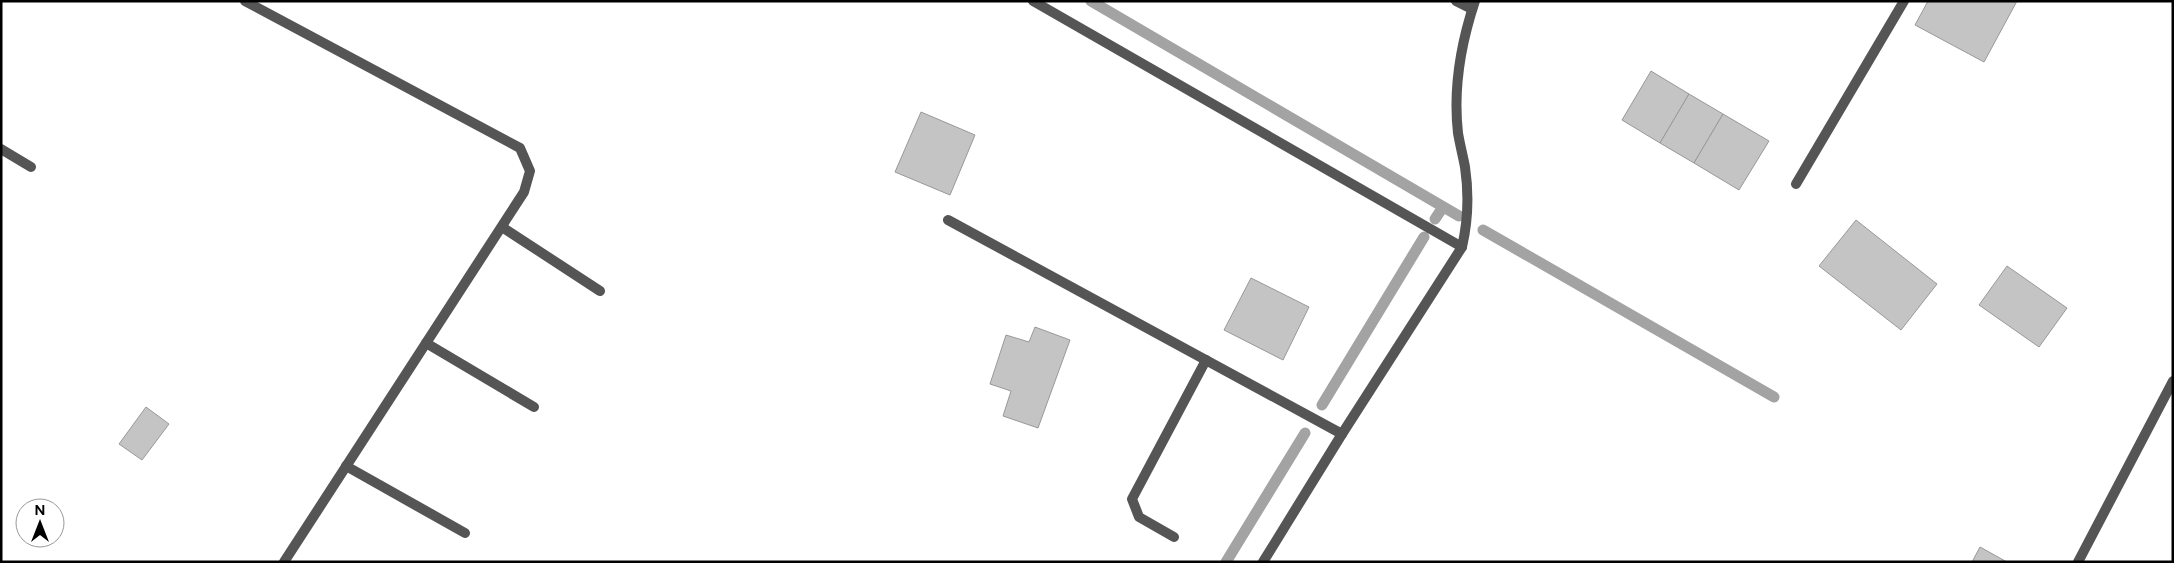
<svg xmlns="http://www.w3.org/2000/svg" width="2174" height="563" font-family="Figtree,sans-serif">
<rect width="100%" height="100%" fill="#fff"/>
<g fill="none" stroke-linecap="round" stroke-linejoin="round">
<g stroke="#a3a3a3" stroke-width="11">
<polyline points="1091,1 1459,216"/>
<polyline points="1435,219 1443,207"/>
<polyline points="1483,230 1774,397"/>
<polyline points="1322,405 1424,237"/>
<polyline points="1226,562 1305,433"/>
</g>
</g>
<g fill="#c4c4c4" stroke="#999">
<polygon points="1928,1 2017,1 1984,62 1915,25"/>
<polygon points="1651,71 1689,94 1660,143 1622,120"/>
<polygon points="1689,94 1723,114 1694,163 1660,143"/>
<polygon points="921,112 975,135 950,195 895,172"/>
<polygon points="1723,114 1769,141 1739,190 1694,163"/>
<polygon points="1856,220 1937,284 1901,330 1819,266"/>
<polygon points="2007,266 2067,308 2039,347 1979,305"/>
<polygon points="1251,278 1309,307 1283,360 1224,330"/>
<polygon points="1035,327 1070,340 1038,428 1003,416 1011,391 990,384 1006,335 1029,342"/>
<polygon points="146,407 169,424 142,460 119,444"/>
<polygon points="1980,547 2007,562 1972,562"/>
</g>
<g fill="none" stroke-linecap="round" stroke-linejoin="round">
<g stroke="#555" stroke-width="10">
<polyline points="1456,1 1472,9"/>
<polyline points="948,220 1342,434"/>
<polyline points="1174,537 1139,517 1132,499 1206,360"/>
</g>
<g stroke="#555" stroke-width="10">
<polyline points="245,1 520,148 530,171 524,192 284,562"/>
<polyline points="1033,1 1462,247"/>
<polyline points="1,149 31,167"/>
<polyline points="1796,184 1904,1"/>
<polyline points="502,227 600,291"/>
<polyline points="426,343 534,407"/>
<polyline points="346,466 465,533"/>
<path d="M1263,562L1342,434L1462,247C1468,221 1469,194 1465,167C1463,156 1460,145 1458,133C1453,89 1461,43 1475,1"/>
<polyline points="2078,562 2173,381"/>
</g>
</g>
<rect width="2174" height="563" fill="none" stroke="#000000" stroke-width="5"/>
<g transform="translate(40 523)"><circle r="24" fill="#ffffff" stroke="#999999"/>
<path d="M0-4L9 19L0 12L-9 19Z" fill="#000000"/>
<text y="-8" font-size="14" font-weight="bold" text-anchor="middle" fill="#000000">N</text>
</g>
</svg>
